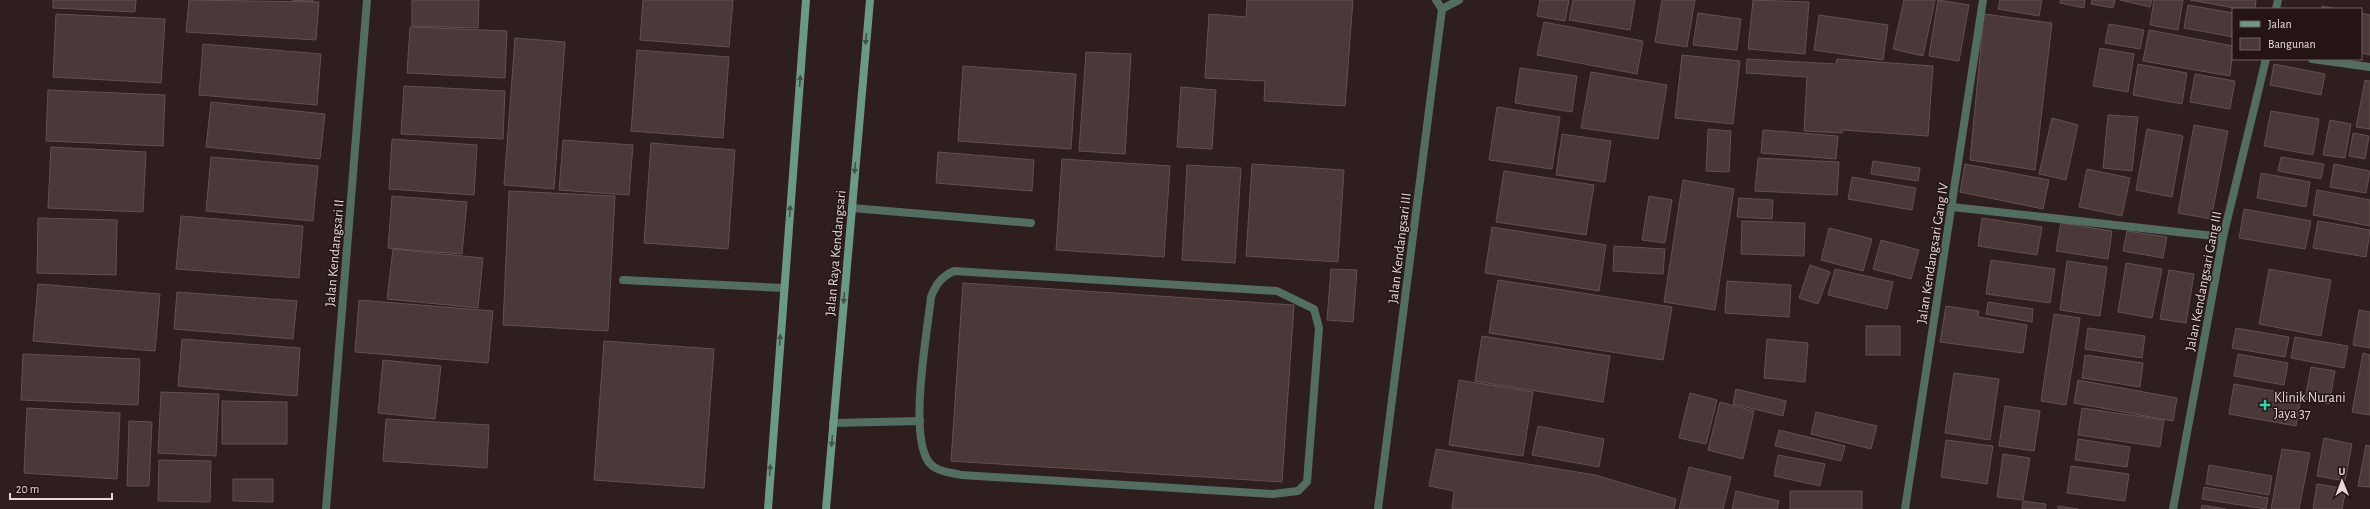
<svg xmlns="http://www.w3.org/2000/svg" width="2370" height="509" font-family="'Alegreya Sans',sans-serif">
<rect width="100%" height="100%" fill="#2e1e1e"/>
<g fill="#4a3938" stroke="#63504f">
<polygon points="53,0 136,0 135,12 53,8"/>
<polygon points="189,0 319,2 316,40 186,32"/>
<polygon points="292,0 313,0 313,2"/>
<polygon points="412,0 479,0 478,28 412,26"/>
<polygon points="643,0 733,0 729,47 640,40"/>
<polygon points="1247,0 1353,0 1345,106 1264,101 1265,81 1205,78 1209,14 1246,17"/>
<polygon points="1540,0 1569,0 1565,21 1537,16"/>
<polygon points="1573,0 1635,0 1630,30 1569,20"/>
<polygon points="1662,0 1695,0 1687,47 1655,42"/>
<polygon points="1753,0 1809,2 1805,54 1748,49"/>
<polygon points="1904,0 1935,0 1923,56 1893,49"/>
<polygon points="1938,0 1969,5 1959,61 1929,56"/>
<polygon points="2000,0 2042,0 2039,16 1998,9"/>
<polygon points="2061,0 2085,0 2084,8 2060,3"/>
<polygon points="2092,0 2115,0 2113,8 2091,4"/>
<polygon points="2120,0 2152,0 2150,7"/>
<polygon points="2154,0 2183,0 2178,30 2150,25"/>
<polygon points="2190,0 2256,0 2255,9 2240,9"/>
<polygon points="2188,5 2233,13 2233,37 2184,28"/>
<polygon points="2322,6 2337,9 2322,9"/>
<polygon points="1698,13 1741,19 1737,50 1693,45"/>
<polygon points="2361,13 2370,15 2370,55 2361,53"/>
<polygon points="56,14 165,19 161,83 53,77"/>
<polygon points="1984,14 2052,23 2035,170 1970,160"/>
<polygon points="1819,15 1888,25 1883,60 1814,50"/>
<polygon points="1544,22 1643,41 1637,74 1537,55"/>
<polygon points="2109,24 2144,30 2140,49 2105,43"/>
<polygon points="410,27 507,31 505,78 407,73"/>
<polygon points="2149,30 2233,46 2230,76 2143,61"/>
<polygon points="515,38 565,42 554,189 504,185"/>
<polygon points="203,44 321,54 317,105 199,95"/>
<polygon points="2100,48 2134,54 2128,92 2093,86"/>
<polygon points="637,50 729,57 723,138 631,131"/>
<polygon points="1086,52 1131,54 1125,154 1079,151"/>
<polygon points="1682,55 1740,61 1733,124 1675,118"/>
<polygon points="1747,59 1836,64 1837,59 1933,66 1928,136 1842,130 1842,133 1804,131 1807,77 1746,73"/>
<polygon points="2138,64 2187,73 2182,104 2133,95"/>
<polygon points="2274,64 2325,74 2321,95 2270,85"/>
<polygon points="963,66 1076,74 1071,149 958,141"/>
<polygon points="1520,68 1577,76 1572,112 1515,103"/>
<polygon points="1591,72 1667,85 1658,139 1581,128"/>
<polygon points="2195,74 2235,81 2230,109 2190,102"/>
<polygon points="2365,80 2370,81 2370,129 2356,127"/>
<polygon points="404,86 505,91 503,139 401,134"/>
<polygon points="1181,87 1216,90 1212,149 1177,147"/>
<polygon points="48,90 165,95 163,146 46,141"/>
<polygon points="211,102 325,114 320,159 206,147"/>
<polygon points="1497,107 1560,117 1552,169 1489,160"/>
<polygon points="2271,111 2319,119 2313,155 2264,146"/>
<polygon points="2108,115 2138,117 2132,171 2103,168"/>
<polygon points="2052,118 2078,125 2066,180 2039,174"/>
<polygon points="2330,120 2351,124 2345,158 2323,155"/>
<polygon points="2194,125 2228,131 2211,219 2178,213"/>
<polygon points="1708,129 1731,131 1729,172 1706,171"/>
<polygon points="2147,129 2183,136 2172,197 2136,190"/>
<polygon points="1763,130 1838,136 1836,159 1761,153"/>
<polygon points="2353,133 2369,136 2365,159 2349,156"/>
<polygon points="1562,134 1611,141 1605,182 1556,175"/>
<polygon points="392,139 477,145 474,195 389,189"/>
<polygon points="563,140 633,145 629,195 559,190"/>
<polygon points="651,143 735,150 728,249 644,243"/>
<polygon points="51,147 146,152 143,212 48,208"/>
<polygon points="938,152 1034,160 1032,191 936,183"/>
<polygon points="211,157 318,166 313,221 206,211"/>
<polygon points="2281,157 2324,164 2321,179 2278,171"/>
<polygon points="1758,158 1839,162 1837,195 1755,191"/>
<polygon points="1062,159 1170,166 1164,257 1056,250"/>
<polygon points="1873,161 1920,168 1918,181 1871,174"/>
<polygon points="1252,164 1344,170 1338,262 1246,256"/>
<polygon points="1965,164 2049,180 2043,209 1960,192"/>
<polygon points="2334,164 2370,171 2366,193 2330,187"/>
<polygon points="1187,165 1241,168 1235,263 1182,260"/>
<polygon points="2087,169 2130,178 2122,216 2079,207"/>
<polygon points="1504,171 1594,185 1586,235 1496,222"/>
<polygon points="2261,173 2310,182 2306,207 2257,198"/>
<polygon points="1852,177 1916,188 1912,210 1848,199"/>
<polygon points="1683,180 1734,189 1715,310 1664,302"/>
<polygon points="2317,190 2370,200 2370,226 2313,215"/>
<polygon points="509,191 615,196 608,331 503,325"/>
<polygon points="392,196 467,202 462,254 388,248"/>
<polygon points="1649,196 1672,200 1665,243 1642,240"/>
<polygon points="1739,198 1773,200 1772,219 1737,217"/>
<polygon points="2244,209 2311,221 2305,249 2239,238"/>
<polygon points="181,216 303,226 299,278 176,269"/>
<polygon points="38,218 117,220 116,275 37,273"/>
<polygon points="1982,218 2042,227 2037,255 1978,246"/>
<polygon points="1742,221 1805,223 1804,256 1741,254"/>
<polygon points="2318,221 2370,230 2366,257 2313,248"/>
<polygon points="2061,223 2112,231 2108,259 2056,251"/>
<polygon points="1492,227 1606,245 1599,291 1485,273"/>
<polygon points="1829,228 1872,239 1863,271 1821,260"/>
<polygon points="2127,231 2167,237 2163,258 2123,251"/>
<polygon points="1881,240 1919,250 1911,279 1873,269"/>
<polygon points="1614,246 1665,249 1663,274 1613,271"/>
<polygon points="393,249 483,258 478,308 387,299"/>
<polygon points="1991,260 2055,269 2050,303 1986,294"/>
<polygon points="2067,261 2107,267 2100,316 2060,310"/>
<polygon points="2126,263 2162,269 2152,318 2118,312"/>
<polygon points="1810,265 1830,272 1818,304 1799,298"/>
<polygon points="1331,269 1357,270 1353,322 1327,320"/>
<polygon points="1835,269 1893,282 1887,309 1828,295"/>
<polygon points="2269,269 2331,280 2321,336 2259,324"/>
<polygon points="2169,270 2194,274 2186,323 2160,319"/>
<polygon points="1498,280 1672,307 1663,360 1489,333"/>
<polygon points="1727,281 1791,285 1789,317 1725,313"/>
<polygon points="963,283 1294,305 1282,482 951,461"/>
<polygon points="38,284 160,294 155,351 33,341"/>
<polygon points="177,292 297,301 293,339 174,329"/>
<polygon points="359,300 493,311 488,363 355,352"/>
<polygon points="1988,302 2033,309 2032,322 1986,314"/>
<polygon points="1946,306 1979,311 1978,317 2027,325 2023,353 1940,342"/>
<polygon points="2359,310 2370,312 2370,348 2353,345"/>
<polygon points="2054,314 2080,318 2066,405 2041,401"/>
<rect x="1866" y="326" width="34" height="29"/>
<polygon points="2088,328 2145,336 2142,358 2085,349"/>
<polygon points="2236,328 2289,337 2285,357 2232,348"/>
<polygon points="1482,336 1610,356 1603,402 1475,381"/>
<polygon points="2295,337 2348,346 2344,368 2291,358"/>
<polygon points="182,339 300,348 297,396 178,386"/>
<polygon points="1767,339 1808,343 1805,382 1764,378"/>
<polygon points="604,341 714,349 704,488 594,480"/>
<polygon points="2363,353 2370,355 2370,415 2352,412"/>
<polygon points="23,354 140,359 138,405 21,400"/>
<polygon points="2238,354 2288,363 2284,385 2234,376"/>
<polygon points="2085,355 2143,363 2140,387 2082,378"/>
<polygon points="383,360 441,366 435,419 378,413"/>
<polygon points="2311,367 2335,371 2329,404 2305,399"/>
<polygon points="1954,373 1999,379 1990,440 1945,433"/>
<polygon points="1459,380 1533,392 1523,456 1449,445"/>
<polygon points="2078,380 2177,398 2173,421 2074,403"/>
<polygon points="2234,384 2301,396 2296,426 2229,414"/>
<polygon points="1736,389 1786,401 1783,416 1733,404"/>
<polygon points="161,392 219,394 216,456 158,453"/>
<polygon points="1690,393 1717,400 1706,444 1679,438"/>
<polygon points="222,401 287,402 287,444 222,444"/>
<polygon points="1720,402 1754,411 1743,459 1708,450"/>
<polygon points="2005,406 2040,411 2034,451 1999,446"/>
<polygon points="27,408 120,413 117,479 24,473"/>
<polygon points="2082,408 2164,420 2160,447 2078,435"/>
<polygon points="1816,412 1877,426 1871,449 1811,434"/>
<polygon points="386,419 489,425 487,468 383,461"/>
<polygon points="129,421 152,422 149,486 127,486"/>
<polygon points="1538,426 1604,439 1599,467 1532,455"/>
<polygon points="1779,430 1845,446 1841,461 1775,446"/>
<polygon points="2324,438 2352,444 2345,481 2317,476"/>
<polygon points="2078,439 2130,447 2127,467 2075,460"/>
<polygon points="1946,440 1993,446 1987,484 1941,477"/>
<polygon points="2366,445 2370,446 2370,487 2358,486"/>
<polygon points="1436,449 1595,475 1676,499 1674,509 1452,509 1454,491 1429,486"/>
<polygon points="2282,449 2310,453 2299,509 2271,509"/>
<polygon points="2003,454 2030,458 2023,500 1997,497"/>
<polygon points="1778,455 1825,464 1820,486 1774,476"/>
<polygon points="159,460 211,461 210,502 158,501"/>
<polygon points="2209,465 2272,476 2269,495 2206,484"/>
<polygon points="2071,466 2129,474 2125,501 2067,493"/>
<polygon points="1689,467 1731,477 1723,509 1679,509"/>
<polygon points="233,479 273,479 273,502 233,501"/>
<polygon points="2317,484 2346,489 2342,509 2313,509"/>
<polygon points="2204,487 2268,498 2266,509 2202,499"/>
<polygon points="1736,491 1779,501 1777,509 1732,509"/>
<rect x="1790" y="491" width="72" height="18"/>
<polygon points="2023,501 2046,504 2045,509 2022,509"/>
<polygon points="2202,505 2226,509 2201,509"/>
<polygon points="2058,506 2078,509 2058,509"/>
</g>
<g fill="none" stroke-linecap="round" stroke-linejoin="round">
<g stroke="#536d63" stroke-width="8">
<polyline points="852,208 1031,223"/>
<path d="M954,271L1277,291L1314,309L1319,328L1307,482L1298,491L1273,494L961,475C950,472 935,472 928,461C909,432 927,334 931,297C936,284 941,277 954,271Z"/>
<polyline points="623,280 784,288"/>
<polyline points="833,423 920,421"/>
</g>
<g stroke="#536d63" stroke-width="8">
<polyline points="1436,0 1442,9"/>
<polyline points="2276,9 2278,0"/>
<polyline points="2312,59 2370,67"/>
<polyline points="1952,207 2223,237"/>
<polyline points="326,509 367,0"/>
<polyline points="1378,509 1442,9 1459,0"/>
<polyline points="1905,509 1983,0"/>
<polyline points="2173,509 2223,237 2266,59"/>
</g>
<g stroke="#6c9887" stroke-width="8">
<polyline points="768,509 806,0"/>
<polyline points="826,509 870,0"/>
</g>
</g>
<defs><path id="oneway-solid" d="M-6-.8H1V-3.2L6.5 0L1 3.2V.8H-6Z"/></defs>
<g fill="#445048">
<use href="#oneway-solid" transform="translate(866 39) rotate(95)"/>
<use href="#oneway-solid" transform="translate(800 81) rotate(-86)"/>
<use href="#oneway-solid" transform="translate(855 168) rotate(95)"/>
<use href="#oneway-solid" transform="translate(790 211) rotate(-86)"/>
<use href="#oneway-solid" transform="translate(844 298) rotate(95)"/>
<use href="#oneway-solid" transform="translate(780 340) rotate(-86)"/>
<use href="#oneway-solid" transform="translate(832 441) rotate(95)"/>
<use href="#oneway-solid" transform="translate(770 470) rotate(-86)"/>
</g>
<path fill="#36d4a7" stroke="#241514" stroke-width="1.5" d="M2263 399h4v4h4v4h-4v4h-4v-4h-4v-4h4z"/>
<g text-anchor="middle" stroke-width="3" stroke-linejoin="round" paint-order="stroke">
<g font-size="14" fill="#e4d9d8" stroke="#241514">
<text transform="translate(1399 248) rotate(-83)" y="5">Jalan Kendangsari III</text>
<text transform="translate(334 253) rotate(-85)" y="5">Jalan Kendangsari II</text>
<text transform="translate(835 253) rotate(-85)" y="5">Jalan Raya Kendangsari</text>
<text transform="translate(1932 253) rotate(-81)" y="5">Jalan Kendangsari Gang IV</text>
<text transform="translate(2203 281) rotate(-79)" y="5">Jalan Kendangsari Gang III</text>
</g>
<g font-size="14" fill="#e4d9d8" stroke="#241514" text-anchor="start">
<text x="2274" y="402">Klinik Nurani<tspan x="2274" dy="16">Jaya 37</tspan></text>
</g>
</g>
<rect x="2232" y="8" width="130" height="52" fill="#241514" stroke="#716362"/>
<rect x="2240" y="21" width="20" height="6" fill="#6c9887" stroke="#716362"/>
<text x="2268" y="28" font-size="12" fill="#e4d9d8">Jalan</text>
<rect x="2240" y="38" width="20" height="12" fill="#4a3938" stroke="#716362"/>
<text x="2268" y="48" font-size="12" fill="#e4d9d8">Bangunan</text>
<g transform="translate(2342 481) rotate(359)" stroke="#241514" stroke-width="3" paint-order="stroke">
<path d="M0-3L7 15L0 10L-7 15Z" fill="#e4d9d8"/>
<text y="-6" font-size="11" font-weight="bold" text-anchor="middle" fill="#e4d9d8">U</text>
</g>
<path d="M10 493v6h102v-6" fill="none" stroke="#e4d9d8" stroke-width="2"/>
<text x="16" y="493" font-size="12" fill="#e4d9d8" stroke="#241514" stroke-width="3" paint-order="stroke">20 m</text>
</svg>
